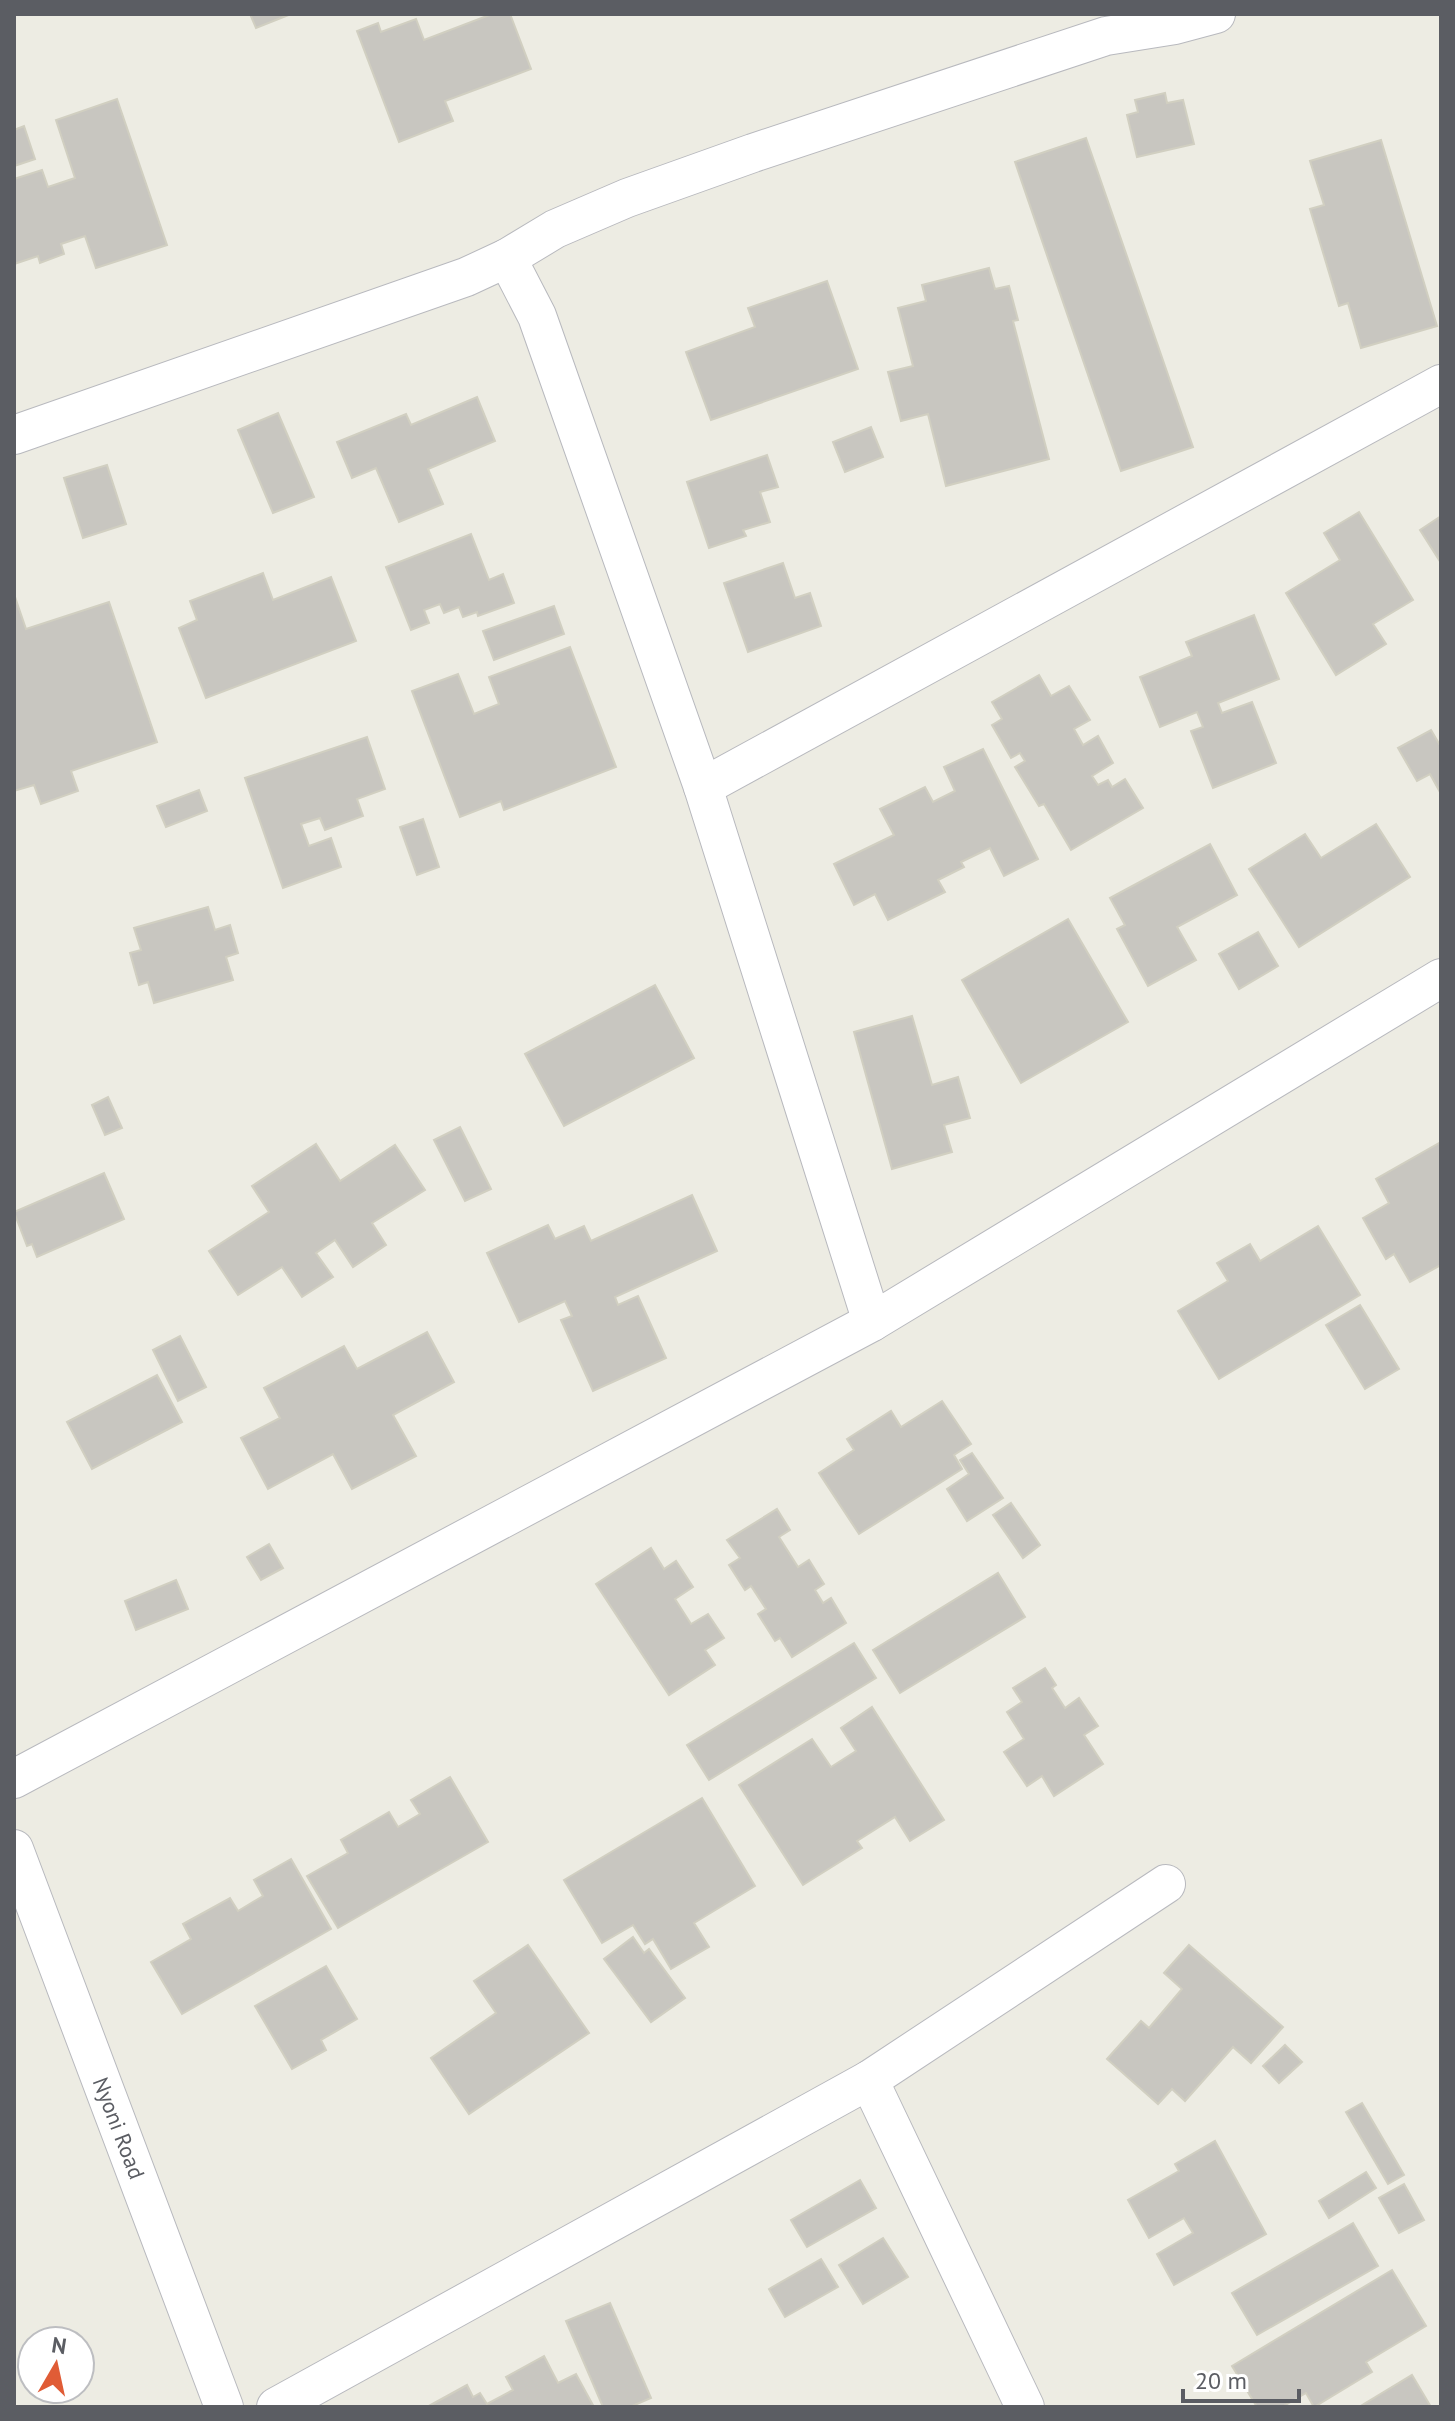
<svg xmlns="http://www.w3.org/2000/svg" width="1455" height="2421" font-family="'PT Sans',sans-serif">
<rect width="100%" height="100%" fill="#edece3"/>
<g fill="#c8c6c0" stroke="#d1cfc1" stroke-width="2">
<polygon points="250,14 291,14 256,28"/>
<polygon points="492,14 510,14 531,69 445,101 453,121 399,142 357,31 378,23 381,32 416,19 424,40"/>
<polygon points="1165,93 1167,103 1183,100 1194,144 1137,157 1127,115 1138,112 1135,100"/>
<polygon points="117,99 167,245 96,268 85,236 61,244 64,254 40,263 38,256 14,264 14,179 42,170 48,187 75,178 56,120"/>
<polygon points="24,126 35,159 14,166 14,130"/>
<polygon points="1086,138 1193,447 1121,471 1015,162"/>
<polygon points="1381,140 1437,326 1361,348 1348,303 1339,306 1310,209 1324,205 1310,161"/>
<polygon points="989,268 995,289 1009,286 1018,320 1013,321 1049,459 946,486 928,414 901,421 888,372 913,366 898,308 926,301 922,285"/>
<polygon points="827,281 858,369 711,420 686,352 755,327 748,308"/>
<polygon points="477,397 495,441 428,469 443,504 399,522 376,468 352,478 337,442 406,414 411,425"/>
<polygon points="278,413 314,497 273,513 238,430"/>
<polygon points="871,427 883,457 845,472 833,442"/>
<polygon points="767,455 778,487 760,492 770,522 743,530 746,536 709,548 687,482"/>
<polygon points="107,465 126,524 83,538 64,478"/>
<polygon points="1359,512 1413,600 1373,624 1386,644 1336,675 1286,593 1340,560 1324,533"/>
<polygon points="1441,516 1441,563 1420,530"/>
<polygon points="471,534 489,580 503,574 514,603 478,616 477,612 463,617 459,607 444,613 440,604 424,610 429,623 411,630 386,567"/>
<polygon points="783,563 795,598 810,593 821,626 748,652 724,583"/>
<polygon points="263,573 273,600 331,577 356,641 206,698 179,628 197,620 190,601"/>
<polygon points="14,594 26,629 109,602 157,742 71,771 78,791 41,804 34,785 14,791"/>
<polygon points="554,606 564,634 494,660 483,631"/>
<polygon points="1254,615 1279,679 1218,703 1222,713 1252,702 1276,763 1213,788 1191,731 1203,727 1197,712 1160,727 1140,677 1192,656 1186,642"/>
<polygon points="570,647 616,767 504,810 501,801 460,817 412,691 458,674 474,714 499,704 489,677"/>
<polygon points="1039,675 1051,696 1069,686 1090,720 1074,729 1083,745 1098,736 1113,763 1092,776 1098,785 1108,780 1112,787 1125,779 1143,808 1071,850 1044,804 1039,806 1015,767 1025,761 1020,753 1011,758 992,725 1002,719 992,702"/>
<polygon points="1431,730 1441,747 1441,794 1430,774 1417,781 1398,748"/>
<polygon points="367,737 385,789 357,799 363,816 325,830 320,818 301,824 309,846 331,838 341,867 283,888 245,778"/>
<polygon points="983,749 1038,859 1004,876 990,848 961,862 964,867 938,880 945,892 888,920 875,894 854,905 834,864 894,835 880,809 925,787 933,802 955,791 944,767"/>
<polygon points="199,790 207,811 166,827 157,806"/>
<polygon points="423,819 439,867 417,875 400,827"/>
<polygon points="1376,824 1410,877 1299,947 1249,869 1305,834 1321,858"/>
<polygon points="1210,844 1237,895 1177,927 1196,960 1148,986 1117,929 1125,925 1110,898"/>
<polygon points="208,907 215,930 230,925 238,953 226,957 233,980 154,1003 148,982 139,985 130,953 141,950 134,928"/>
<polygon points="1068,919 1128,1022 1021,1083 962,980"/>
<polygon points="1258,932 1278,966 1239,989 1219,954"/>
<polygon points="655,985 694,1058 564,1126 525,1054"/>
<polygon points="912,1016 932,1085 958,1077 970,1118 944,1125 952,1152 892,1169 854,1032"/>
<polygon points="108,1097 122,1128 105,1135 92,1105"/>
<polygon points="460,1127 491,1189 465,1201 434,1140"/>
<polygon points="1441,1142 1441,1265 1410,1282 1394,1254 1386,1259 1363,1218 1389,1203 1376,1179"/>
<polygon points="316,1144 340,1181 395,1145 425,1190 372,1223 386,1245 353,1267 335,1240 316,1253 333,1277 302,1297 282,1267 238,1295 209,1251 269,1212 252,1186"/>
<polygon points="104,1173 124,1219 37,1257 32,1244 27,1246 14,1212"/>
<polygon points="692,1195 717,1251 615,1297 618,1305 638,1296 666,1358 593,1391 561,1320 572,1316 565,1301 519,1322 487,1253 548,1225 555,1239 584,1226 591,1241"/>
<polygon points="1318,1226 1360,1295 1219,1379 1178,1311 1228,1281 1217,1263 1250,1244 1260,1261"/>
<polygon points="1360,1305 1399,1369 1365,1389 1326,1325"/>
<polygon points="427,1332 454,1382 393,1415 416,1456 352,1489 333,1454 268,1489 241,1438 280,1418 264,1388 344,1346 357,1369"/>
<polygon points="180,1336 206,1387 178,1401 153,1350"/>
<polygon points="157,1375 182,1422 92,1469 67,1422"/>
<polygon points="942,1401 971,1444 954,1455 962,1469 859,1534 819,1473 854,1450 847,1439 891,1411 901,1427"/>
<polygon points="972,1453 1003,1498 967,1521 947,1489 969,1474 960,1460"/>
<polygon points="1011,1503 1040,1545 1023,1558 993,1515"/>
<polygon points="777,1509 790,1530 779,1537 798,1567 809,1560 824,1584 815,1590 823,1603 831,1598 846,1623 792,1657 780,1638 775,1641 758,1614 766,1609 751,1586 745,1590 729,1565 740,1558 727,1540"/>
<polygon points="269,1544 283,1568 261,1580 247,1557"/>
<polygon points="651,1548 664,1569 676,1561 693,1587 675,1599 691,1624 708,1614 724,1638 705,1650 715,1665 669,1695 596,1584"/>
<polygon points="998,1573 1025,1617 900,1693 873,1650"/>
<polygon points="176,1580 188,1609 136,1630 125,1601"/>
<polygon points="854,1643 876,1678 709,1780 687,1745"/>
<polygon points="1045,1668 1056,1685 1052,1688 1065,1708 1079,1698 1098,1726 1084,1735 1103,1764 1054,1796 1042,1776 1027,1786 1004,1752 1024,1739 1007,1712 1022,1702 1013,1688"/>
<polygon points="872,1707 944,1820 910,1841 895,1817 857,1841 862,1848 803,1885 739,1785 812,1739 831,1767 856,1751 841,1728"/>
<polygon points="450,1777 488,1842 338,1928 307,1876 348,1853 341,1840 389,1812 398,1827 420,1814 411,1800"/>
<polygon points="702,1798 755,1886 694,1923 709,1947 671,1969 653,1939 645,1944 633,1925 602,1943 564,1880"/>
<polygon points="291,1859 331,1929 182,2014 151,1962 191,1939 183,1924 230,1898 238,1911 263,1896 254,1880"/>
<polygon points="633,1937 644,1953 649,1949 685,1998 651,2022 604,1959"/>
<polygon points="528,1945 589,2033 469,2114 431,2058 496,2013 474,1981"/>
<polygon points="1189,1945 1283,2027 1251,2063 1233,2047 1185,2101 1172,2089 1158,2104 1107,2059 1141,2021 1149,2028 1182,1989 1164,1973"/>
<polygon points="326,1966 357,2019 321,2040 326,2050 292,2069 255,2006"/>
<polygon points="1285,2045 1302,2062 1279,2083 1263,2066"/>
<polygon points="1362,2103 1404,2175 1388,2184 1346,2112"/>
<polygon points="1215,2141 1266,2234 1174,2285 1157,2254 1193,2233 1184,2218 1149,2238 1128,2200 1179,2171 1175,2164"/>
<polygon points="1366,2172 1376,2188 1329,2218 1319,2201"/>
<polygon points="860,2180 876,2208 807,2247 791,2220"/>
<polygon points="1404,2184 1424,2220 1399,2233 1379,2198"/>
<polygon points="1353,2223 1378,2266 1257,2335 1232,2293"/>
<polygon points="883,2238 908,2277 863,2304 839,2265"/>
<polygon points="821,2259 838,2287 785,2317 769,2289"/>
<polygon points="1392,2270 1426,2326 1366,2362 1372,2372 1314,2407 1306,2393 1282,2407 1257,2407 1232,2366"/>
<polygon points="610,2303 651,2398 630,2407 603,2407 566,2321"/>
<polygon points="544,2356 558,2383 576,2374 594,2407 427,2407 467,2385 473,2397 480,2393 487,2404 513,2390 506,2377"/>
<polygon points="1412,2375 1431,2407 1359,2407"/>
</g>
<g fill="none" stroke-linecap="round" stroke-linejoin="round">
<defs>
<g id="minor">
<polyline points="507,258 537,316 703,787 872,1322"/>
<polyline points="14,435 466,277 507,258 555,229 627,198 753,153 1106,36 1175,25 1216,14"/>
<polyline points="703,787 1441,384"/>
<polyline points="14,1779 872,1322 1441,978"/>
<polyline points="14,1849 224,2407"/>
<polyline points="869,2080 1025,2407"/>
<polyline points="276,2407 869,2080 1166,1884"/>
</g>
</defs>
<use href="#minor" stroke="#b8b9be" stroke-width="40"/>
<use href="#minor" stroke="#fff" stroke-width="38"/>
</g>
<g text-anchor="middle" stroke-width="6" stroke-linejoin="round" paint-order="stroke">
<g font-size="22" fill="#5b5d63" stroke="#fff">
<text transform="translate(119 2128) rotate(69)" y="8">Nyoni Road</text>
</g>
</g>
<rect width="1455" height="2421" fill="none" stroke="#5b5d63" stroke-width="32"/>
<g transform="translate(56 2365) rotate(9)"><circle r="38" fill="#ffffff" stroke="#bdbec1" stroke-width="2"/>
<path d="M0-6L14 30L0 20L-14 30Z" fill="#e05c36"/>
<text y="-12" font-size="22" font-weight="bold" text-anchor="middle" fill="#5b5d63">N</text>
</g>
<path d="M1183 2389v12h116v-12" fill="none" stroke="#5b5d63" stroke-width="4"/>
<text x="1195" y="2389" font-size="24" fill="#5b5d63" stroke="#ffffff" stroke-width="6" paint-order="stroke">20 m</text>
</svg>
